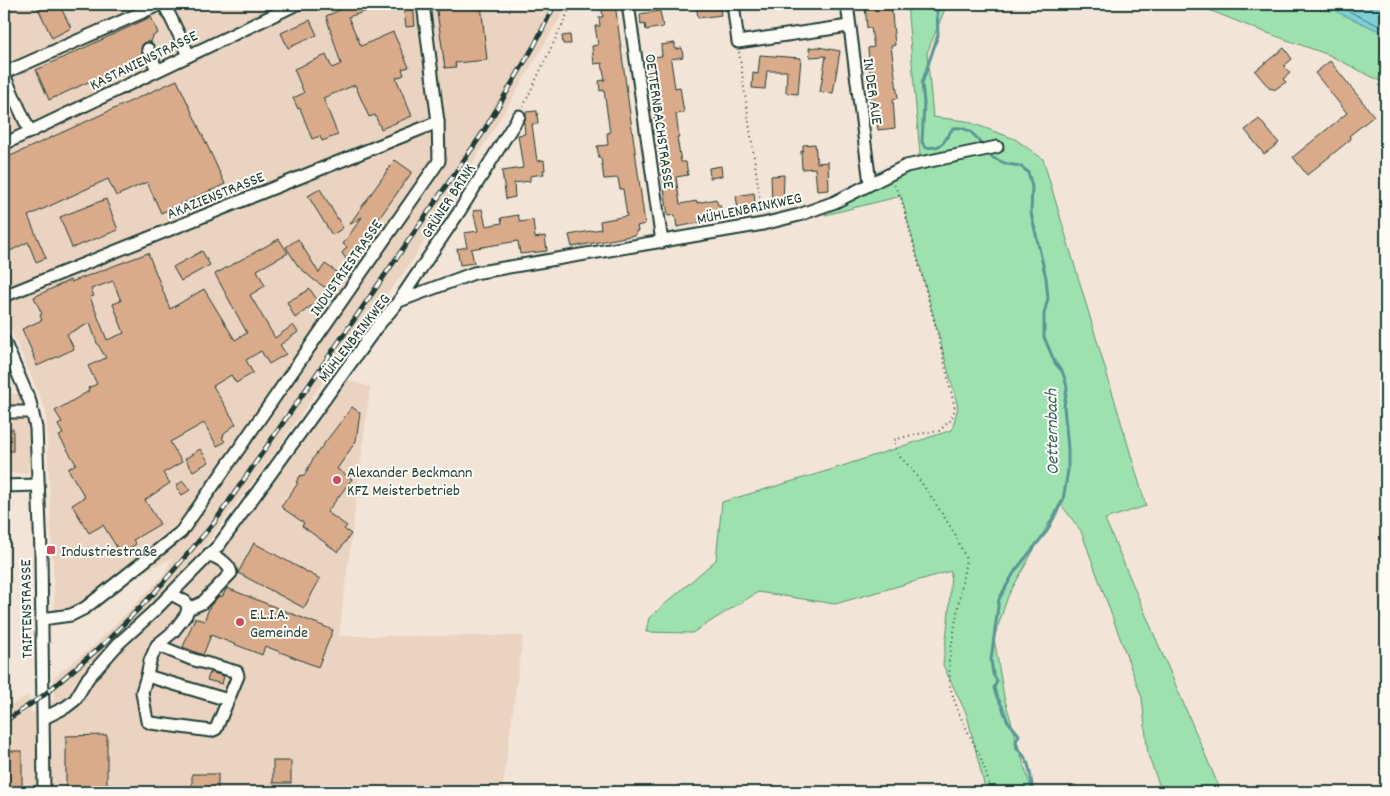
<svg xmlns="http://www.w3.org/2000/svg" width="1390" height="796" font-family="Dekko,sans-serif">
<rect width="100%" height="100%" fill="#f2e4d7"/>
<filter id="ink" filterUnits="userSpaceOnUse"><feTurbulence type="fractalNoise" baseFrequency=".02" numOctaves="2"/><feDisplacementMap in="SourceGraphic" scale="10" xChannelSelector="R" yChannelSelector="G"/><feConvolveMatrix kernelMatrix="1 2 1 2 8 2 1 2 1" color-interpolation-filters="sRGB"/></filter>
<g filter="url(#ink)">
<g fill="#ead3c0">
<polygon points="4,4 543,4 539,19 547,4 568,4 505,111 410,264 336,362 274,454 197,556 92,667 63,692 108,659 202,560 342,378 370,387 339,636 523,636 502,792 4,792 4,709 29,695 31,714 54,700 53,678 97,643 165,574 172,558 55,615 46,411 4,313"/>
<polygon points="4,394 22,394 31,426 29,473 4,473"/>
</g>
<g fill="#9de2ae" stroke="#5e9071">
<polygon points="907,4 947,4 927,53 933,117 966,121 1015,139 1043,159 1146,506 1105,519 1221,792 1162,792 1148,755 1142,698 1081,531 1060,503 1008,596 994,638 1004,697 1032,792 986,792 967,715 943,665 949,612 951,571 835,604 758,592 692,633 646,632 649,618 716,560 722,502 827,471 952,430 958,407 901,196 825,215 831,205 891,179 920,154"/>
<polygon points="1194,4 1386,4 1386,84 1329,55 1259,30"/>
</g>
<g fill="#7fd0d8" stroke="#599596">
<polygon points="1298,4 1334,4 1333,11 1314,9"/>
<polygon points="1341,4 1386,4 1386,34 1337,12"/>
</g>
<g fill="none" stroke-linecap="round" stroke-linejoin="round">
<polyline stroke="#457876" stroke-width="1" points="1345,4 1346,10 1386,29"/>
<g stroke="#599596" stroke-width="3">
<path d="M939,4L937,11L938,35L922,83L924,103L922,142L925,147C943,150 944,141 953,128C968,126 975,135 983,146"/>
<path d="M986,151L991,157L1007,164L1020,166L1028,172L1032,187L1031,213L1046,278L1048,298L1044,314V337L1055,363L1062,371L1065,379L1067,388L1064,406L1068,449V470L1063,500L1047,531L1015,571L999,599L991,660L993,674L997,681L994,688L996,695L1002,706L1007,720L1019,735L1016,741L1017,749C1031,759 1030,776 1033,792"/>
</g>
</g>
<g fill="#d9ab8b" stroke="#1f3d34" fill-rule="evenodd">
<polygon points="36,4 59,4 71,28 52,38"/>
<polygon points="354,4 382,4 383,6 348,17 361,46 393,32 409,67 402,69 404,75 396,78 412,116 381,129 375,115 369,117 355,85 323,98 338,135 322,141 320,136 312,139 300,108 298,109 293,98 304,93 294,69 326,55 332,68 341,64 326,16"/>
<polygon points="403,4 413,4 415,26 406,27"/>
<polygon points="436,4 481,4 487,60 455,63 456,67 445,68"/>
<polygon points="601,4 615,4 645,224 637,226 638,231 636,231 636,235 572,247 569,235 601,229 600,221 627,216 623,189 620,189 618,178 604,179 601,158 599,158 597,146 608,145 607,133 610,133 604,90 600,91 599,81 605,80 602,63 594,64 592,46 598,45 595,26 600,26 599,17 603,17"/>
<polygon points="696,4 719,4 721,15 698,18"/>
<polygon points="891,4 895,45 891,46 898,98 893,99 895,128 878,130 875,100 871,101 868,73 870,73 868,48 874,47 871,28 867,28 865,5"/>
<polygon points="660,11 663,27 646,30 645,24 641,25 640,14"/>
<polygon points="151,17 158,33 153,36 151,42 146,42 142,45 141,49 143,57 49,100 36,70"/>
<polygon points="310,20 317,35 288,48 281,33"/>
<polygon points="570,35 571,44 563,44 562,36"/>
<polygon points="675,43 675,49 682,48 683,57 671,59 671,61 675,88 680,87 684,113 676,114 679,137 677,137 681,162 686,162 688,175 676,177 680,204 697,201 697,203 716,199 718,205 720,205 723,218 677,227 675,215 668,216 646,58 662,56 661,45"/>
<polygon points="818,47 840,51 833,93 820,92 826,56 810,57 809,48"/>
<polygon points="1284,48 1292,59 1284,66 1290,73 1283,79 1286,82 1274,90 1272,88 1270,89 1255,71"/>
<polygon points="760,55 801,58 798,94 786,93 787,71 767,71 765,89 752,88 753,73 758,74"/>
<polygon points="1330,61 1374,116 1349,136 1351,139 1307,175 1293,157 1347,113 1315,73"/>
<polygon points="177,80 225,184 161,213 147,182 116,196 108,179 28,216 46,258 36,262 28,242 4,254 4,159"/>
<polygon points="537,111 538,124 532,124 537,161 544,160 545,170 543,170 544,174 530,176 530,181 514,183 515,197 506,199 502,171 523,168 518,135 525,134 524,122 526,117 526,112"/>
<polygon points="1259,119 1279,143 1264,154 1245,130"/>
<polygon points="815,144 817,163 828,162 829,190 817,191 815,168 802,169 801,151 803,151 803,145"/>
<polygon points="395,160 412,172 348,262 342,253 347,247 343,244 362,217 349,225"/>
<polygon points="721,166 722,176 710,178 709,168"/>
<polygon points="784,175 783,204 772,204 771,176"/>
<polygon points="320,189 343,228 332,235 308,196"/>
<polygon points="754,193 755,203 751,203 752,209 750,209 751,214 739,216 736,196"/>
<polygon points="106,199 118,230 72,248 60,217"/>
<polygon points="482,209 486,226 502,223 501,218 518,215 520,222 533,220 535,238 545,236 547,251 520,254 518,241 471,249 474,263 460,265 457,249 467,247 464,233 478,231 473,211"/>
<path d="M279,239L288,253L257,270L265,286L250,295L275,338L293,325L298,332L280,345L286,354L269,364L261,351L246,360L253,373L236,383L231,375L213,386L236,424L223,434L224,436L222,437L225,442L217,446L204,423L170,442L182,462L163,473L170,483L145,500L160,524L133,540L136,544L121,554L103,525L89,533L72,505L85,497L68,469L76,464L59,436L63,434L58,425L62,422L55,411L89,391L88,388L97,384L88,366L106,358L97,343L90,323L67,334L74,349L37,366L33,356H34L22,329L42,320L40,315L42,314L34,297L70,280L71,282L148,253L170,309L204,289L235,340L247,333L215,274ZM113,281L121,301L113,304L124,333L107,340L90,297L94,296L91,289Z"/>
<polygon points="298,239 319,273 325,264 337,272 328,286 332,292 314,280 298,266 286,247"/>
<polygon points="202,251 210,265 181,281 173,267"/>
<polygon points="309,288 318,301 295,318 287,302 307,291"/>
<polygon points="352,407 360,413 356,441 337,469 352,479 327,512 347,526 344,529 351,534 338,552 302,526 304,523 281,507 298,483 296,482 301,475 304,476 314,457"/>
<rect x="4" y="429" width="9" height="22"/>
<polygon points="200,449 209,462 193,471 185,459"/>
<polygon points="183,481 190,490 182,495 176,486"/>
<polygon points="254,543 320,579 304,608 238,573"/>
<polygon points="227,588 333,630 318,667 265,646 262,655 211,635 203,655 183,647 195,618 204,621 210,606 219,596 222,597"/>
<polygon points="210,672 224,676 222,684 207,680"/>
<polygon points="107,735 107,792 66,792 66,736"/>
<rect x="4" y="751" width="18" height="41"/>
<rect x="273" y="761" width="18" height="22"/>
<rect x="192" y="774" width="26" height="18"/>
</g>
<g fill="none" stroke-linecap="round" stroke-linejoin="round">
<defs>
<g id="minor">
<polyline points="164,4 189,55"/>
<polyline points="628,4 662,242"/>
<polyline points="733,4 738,42 849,26"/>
<polyline points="847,4 870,183"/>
<polyline points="148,49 157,70"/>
<polyline points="4,73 161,4"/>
<polyline points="4,75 30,132"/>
<polyline points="4,144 297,4"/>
<polyline points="4,296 438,122"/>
<polyline points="399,301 459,212 519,116"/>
<polyline points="4,341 30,402 36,428 41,553 44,792"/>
<polyline points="4,412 32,412"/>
<polyline points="4,486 37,485"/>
<path d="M188,609L202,603L231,573C229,562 218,559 209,554"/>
<polyline points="42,619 71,615 85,608 181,532 439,161 438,122 423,4"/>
<polyline points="157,645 191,659 237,672 238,676 216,729 211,731 151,723 147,721 142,692 147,676 150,661 157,645 173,632 186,615 188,609 186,602 171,594"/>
<polyline points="147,676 228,700"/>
<polyline points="44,718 66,707 75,700 88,678 119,643 152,613 219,545 376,328 399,301 474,273 763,224 799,215 835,202 906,166 997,147"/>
</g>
</defs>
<use href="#minor" stroke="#1f3d34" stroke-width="15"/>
<g stroke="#1f3d34" stroke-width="2" stroke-dasharray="1 4" stroke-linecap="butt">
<polyline points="739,52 762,213"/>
<polyline points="523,107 572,4"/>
<polyline points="894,185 901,198 939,339 955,409 951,420 939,431 912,435 894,440 898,455 911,468 932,498 955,534 966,559 949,661 950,687 959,714 981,758 992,792"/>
</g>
<use href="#minor" stroke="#fdfcf7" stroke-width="11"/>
<defs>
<polyline id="rail" points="4,722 44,695 106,642 156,591 214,523 482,134 534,46 555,4"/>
</defs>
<use href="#rail" stroke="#1f3d34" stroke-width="5"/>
<use href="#rail" stroke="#fdfcf7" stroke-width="3" stroke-dasharray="9" stroke-linecap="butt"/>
</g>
</g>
<g fill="#d1495b" stroke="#fdfcf7" stroke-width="2">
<circle cx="337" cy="480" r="5"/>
<rect x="46" y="545" width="10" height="10" rx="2.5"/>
<circle cx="240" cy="622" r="5"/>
</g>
<g text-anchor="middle" stroke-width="4" stroke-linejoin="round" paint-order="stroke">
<g font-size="16" fill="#1f3d34" stroke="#fdfcf7">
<text transform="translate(143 59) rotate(-26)" y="6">KASTANIENSTRASSE</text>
<text transform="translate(874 91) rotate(82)" y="6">IN DER AUE</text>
<text transform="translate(661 121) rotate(82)" y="6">OETTERNBACHSTRASSE</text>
<text transform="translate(215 194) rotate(-22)" y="6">AKAZIENSTRASSE</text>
<text transform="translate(447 200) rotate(-57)" y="6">GRÜNER BRINK</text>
<text transform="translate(749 207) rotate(-12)" y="6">MÜHLENBRINKWEG</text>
<text transform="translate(345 267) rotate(-55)" y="6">INDUSTRIESTRASSE</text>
<text transform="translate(353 337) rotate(-52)" y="6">MÜHLENBRINKWEG</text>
<text transform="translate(25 609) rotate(-91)" y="6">TRIFTENSTRASSE</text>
</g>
<g font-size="16" fill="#1f3d34" stroke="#fdfcf7" text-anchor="start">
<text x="347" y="477">Alexander Beckmann<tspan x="347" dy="18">KFZ Meisterbetrieb</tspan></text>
<text x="61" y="556">Industriestraße</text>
<text x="250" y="619">E.L.I.A.<tspan x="250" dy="18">Gemeinde</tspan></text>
</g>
<g font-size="18" font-style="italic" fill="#37625d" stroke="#fdfcf7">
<text transform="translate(1051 432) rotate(-91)" y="6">Oetternbach</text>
</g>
</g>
<rect width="1390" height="796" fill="none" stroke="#fdfcf7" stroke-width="20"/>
<rect x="10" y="10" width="1370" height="776" fill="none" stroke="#1f3d34" stroke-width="2" filter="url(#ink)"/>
</svg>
